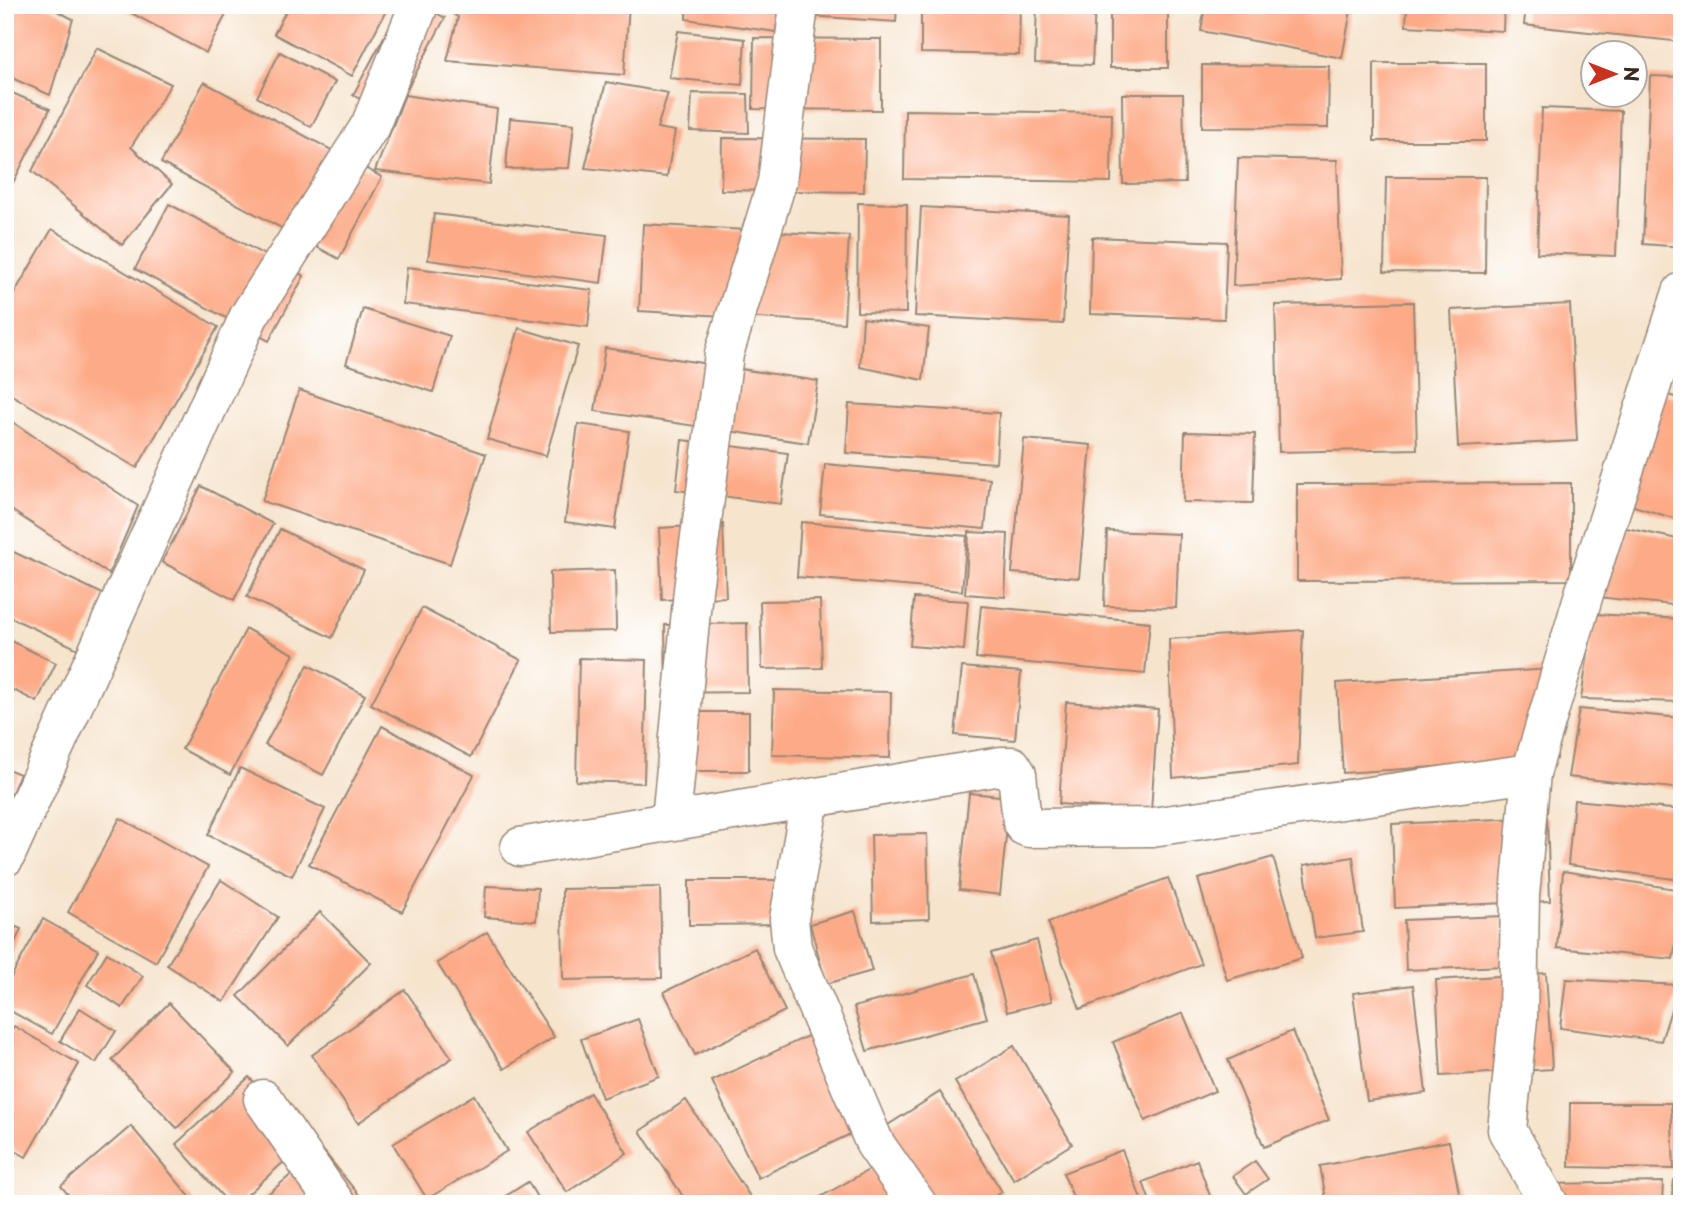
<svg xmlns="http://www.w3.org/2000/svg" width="1687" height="1209" font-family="'Playpen Sans',sans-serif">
<rect width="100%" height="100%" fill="#fff"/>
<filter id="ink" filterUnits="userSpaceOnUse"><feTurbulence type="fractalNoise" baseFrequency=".0143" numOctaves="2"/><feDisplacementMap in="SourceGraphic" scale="14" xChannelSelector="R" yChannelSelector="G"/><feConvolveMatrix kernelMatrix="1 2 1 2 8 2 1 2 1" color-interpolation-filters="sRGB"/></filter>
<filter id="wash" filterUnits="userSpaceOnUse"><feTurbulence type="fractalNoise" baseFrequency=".00686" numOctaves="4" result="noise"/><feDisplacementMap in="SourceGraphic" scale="28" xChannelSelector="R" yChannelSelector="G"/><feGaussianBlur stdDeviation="1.57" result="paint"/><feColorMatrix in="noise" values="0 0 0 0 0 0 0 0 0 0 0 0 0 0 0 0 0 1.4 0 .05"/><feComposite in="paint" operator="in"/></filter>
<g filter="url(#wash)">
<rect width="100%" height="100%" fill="#f6e4cd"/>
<g id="blocks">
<g fill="#fdaa87">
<polygon points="5,5 45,5 73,19 50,95 5,75"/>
<polygon points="121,5 231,5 206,53 120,7"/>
<polygon points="289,5 389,5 352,76 274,34"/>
<polygon points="401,5 422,5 445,18 393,116 353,95"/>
<polygon points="437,5 629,5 624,75 447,61 458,17"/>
<polygon points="686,5 779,5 776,32 686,19"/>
<polygon points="811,5 897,5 896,22 810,16"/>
<polygon points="921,5 1020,5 1019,55 921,53"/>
<polygon points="1037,5 1095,5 1092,65 1035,63"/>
<polygon points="1205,5 1352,5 1342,58 1201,31"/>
<polygon points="1407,5 1504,5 1503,31 1406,26"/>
<polygon points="1526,5 1682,5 1682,42 1524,25"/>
<rect x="1110" y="6" width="58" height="62"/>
<polygon points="678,31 745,39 742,85 669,78"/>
<polygon points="754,38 881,39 881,110 753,109"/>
<polygon points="97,48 171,84 131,147 172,184 122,245 32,171"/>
<polygon points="280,52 335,82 311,127 257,97"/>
<rect x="1374" y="63" width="112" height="78"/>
<polygon points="1202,65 1329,66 1328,128 1202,127"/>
<polygon points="1650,76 1682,77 1682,247 1643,244"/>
<polygon points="204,82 382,177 339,259 161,163"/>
<polygon points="606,82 668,93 657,128 675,131 667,177 585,168"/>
<polygon points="5,90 50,109 13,183 5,179"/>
<polygon points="692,93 748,94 749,133 690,131"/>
<polygon points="1122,94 1183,94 1185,183 1123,184"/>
<polygon points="405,95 497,109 489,184 375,171"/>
<polygon points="1542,108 1621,111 1616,256 1537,253"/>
<polygon points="905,110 1112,113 1111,182 904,179"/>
<polygon points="510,118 574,124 569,168 506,169"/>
<polygon points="722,138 865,139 864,192 721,190"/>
<polygon points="1238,158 1337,160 1341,279 1233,286"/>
<polygon points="1386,177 1486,177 1485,273 1384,272"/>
<polygon points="858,203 907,204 906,313 857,312"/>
<polygon points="169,204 304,276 269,341 135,269"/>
<polygon points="921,207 1069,215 1063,324 915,316"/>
<polygon points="434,214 607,235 601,283 428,260"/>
<polygon points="643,224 849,236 844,323 639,311"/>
<polygon points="52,229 218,327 137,468 5,391 5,309"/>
<polygon points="1092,237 1227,242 1224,319 1090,314"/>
<polygon points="407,267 592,290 588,327 403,304"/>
<polygon points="1413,302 1417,449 1279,452 1275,305"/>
<polygon points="1570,304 1577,441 1458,447 1451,310"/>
<polygon points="363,309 450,336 433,392 346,364"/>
<polygon points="863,318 929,328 923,380 860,367"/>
<polygon points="519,328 578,346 546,456 487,439"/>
<polygon points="605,348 818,381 808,443 595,411"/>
<polygon points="1647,389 1682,399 1682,521 1618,501"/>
<polygon points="299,390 486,454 450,564 262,501"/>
<polygon points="849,404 999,413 996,463 846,453"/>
<polygon points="5,417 138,506 109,574 5,506"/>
<polygon points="578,424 629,431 615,529 565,522"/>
<polygon points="1185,432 1255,434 1253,503 1183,502"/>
<polygon points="1024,439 1091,445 1079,578 1012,573"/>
<polygon points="682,440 788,453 781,504 676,490"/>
<polygon points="825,464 990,479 985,529 820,514"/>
<polygon points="1571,483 1571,580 1297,581 1297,484"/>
<polygon points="201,486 273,524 234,600 162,562"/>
<polygon points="801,522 967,536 962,591 797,577"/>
<polygon points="723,524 726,597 662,600 659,528"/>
<polygon points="1617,526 1682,540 1682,606 1596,597"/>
<polygon points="280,529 364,570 332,638 247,597"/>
<polygon points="1107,531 1179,534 1176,608 1104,606"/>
<polygon points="969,532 1008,534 1005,597 965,594"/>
<polygon points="5,548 103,594 78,649 5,615"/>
<polygon points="615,570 616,631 551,632 550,572"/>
<polygon points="914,598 968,601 964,650 910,646"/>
<polygon points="820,600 822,668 762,669 760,601"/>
<polygon points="981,606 1150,622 1145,674 976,658"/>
<polygon points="422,608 521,660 471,757 371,704"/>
<polygon points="1594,614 1682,619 1682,702 1581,699"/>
<polygon points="747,623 748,692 666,693 665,625"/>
<polygon points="246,629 294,654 230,775 182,749"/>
<polygon points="1303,630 1298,765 1173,778 1169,639"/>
<polygon points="5,638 56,663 37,702 5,686"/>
<polygon points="579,658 647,660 644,783 576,781"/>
<polygon points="308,665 365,695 323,775 265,745"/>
<polygon points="962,667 1021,672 1015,740 955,735"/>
<polygon points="1551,669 1557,759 1343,773 1337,683"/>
<polygon points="774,690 891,692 890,758 772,755"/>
<polygon points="1066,702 1158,709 1151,811 1059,804"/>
<polygon points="1579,709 1682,718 1682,789 1568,777"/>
<rect x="666" y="712" width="83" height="59"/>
<polygon points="382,726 474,775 402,912 309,864"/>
<polygon points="5,768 20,774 5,809"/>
<polygon points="240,768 325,809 292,876 208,835"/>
<polygon points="969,793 1010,797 1000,895 959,890"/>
<polygon points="1574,800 1682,810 1682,880 1568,865"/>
<polygon points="1547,817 1550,901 1395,908 1392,824"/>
<polygon points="120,818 208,867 156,962 68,912"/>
<polygon points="927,834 929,919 873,921 871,835"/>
<polygon points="1273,857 1302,958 1227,980 1198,879"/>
<polygon points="1353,857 1363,932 1315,938 1304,865"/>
<polygon points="1563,871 1682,890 1682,909 1673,959 1557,948"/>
<polygon points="1168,878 1201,964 1080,1009 1048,922"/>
<polygon points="221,880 278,917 224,1002 167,965"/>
<polygon points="689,880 785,880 786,924 689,925"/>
<polygon points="486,886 538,888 536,921 484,917"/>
<polygon points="660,887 662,978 563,980 562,889"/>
<polygon points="855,911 872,971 826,984 810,924"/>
<polygon points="320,912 371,963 288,1046 238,996"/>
<polygon points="1503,916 1505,966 1406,970 1404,920"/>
<polygon points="43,919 98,950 52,1034 5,1008 5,988"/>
<polygon points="5,922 21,929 5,965"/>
<polygon points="487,932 554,1037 504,1069 437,963"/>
<polygon points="1037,940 1052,1001 1007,1012 991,953"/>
<polygon points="755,948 785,1011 695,1055 664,992"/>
<polygon points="107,953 143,976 122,1008 87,985"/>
<polygon points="1546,973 1552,1069 1441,1076 1436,980"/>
<polygon points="974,974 987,1018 867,1051 854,1007"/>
<polygon points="1566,979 1679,985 1661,1041 1560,1028"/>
<polygon points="1413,985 1426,1093 1367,1101 1353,993"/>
<polygon points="405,990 452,1058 358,1123 312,1055"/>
<polygon points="169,1003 235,1072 177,1128 112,1060"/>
<polygon points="80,1008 116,1031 96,1063 60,1041"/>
<polygon points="1183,1013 1215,1091 1145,1121 1113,1042"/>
<polygon points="638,1019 659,1076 602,1098 581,1039"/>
<polygon points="14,1026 79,1064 26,1157 5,1145 5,1041"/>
<polygon points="1292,1031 1329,1120 1264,1147 1228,1060"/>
<polygon points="814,1033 859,1130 758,1178 712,1081"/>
<polygon points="1014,1046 1072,1144 1014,1180 955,1082"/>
<polygon points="249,1077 307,1141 237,1204 229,1204 176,1144"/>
<polygon points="940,1092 1002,1192 983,1204 927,1204 880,1130"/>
<polygon points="590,1093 627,1153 567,1192 528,1132"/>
<polygon points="474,1095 507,1151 427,1199 393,1144"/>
<polygon points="686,1100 755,1204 688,1204 640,1131"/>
<polygon points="1570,1103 1671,1103 1674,1169 1569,1167"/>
<polygon points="131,1126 196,1204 76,1204 61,1186"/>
<polygon points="1449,1141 1460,1198 1432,1204 1327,1204 1320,1166"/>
<polygon points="322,1149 366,1204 256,1204"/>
<polygon points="1122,1150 1143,1204 1076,1204 1063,1173"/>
<polygon points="1197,1160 1213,1204 1151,1204 1143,1182"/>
<polygon points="1255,1161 1268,1179 1246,1194 1233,1176"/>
<polygon points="874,1167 895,1204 808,1204"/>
<polygon points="1674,1180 1682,1181 1682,1204 1671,1204"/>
<polygon points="528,1182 541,1204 493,1204"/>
<polygon points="1663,1182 1662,1204 1547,1204 1546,1184"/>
<polygon points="1045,1197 1049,1204 1032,1204"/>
</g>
</g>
</g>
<g filter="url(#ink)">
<use href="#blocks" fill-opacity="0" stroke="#988776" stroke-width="2"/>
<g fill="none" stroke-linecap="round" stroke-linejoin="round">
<defs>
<g id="minor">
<polyline points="810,799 789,919 792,948 875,1144 917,1204"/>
<polyline points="671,820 693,590 724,354 777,182 799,5"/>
<polyline points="520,847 1001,766 1012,766 1017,774 1022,822 1024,826 1029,828 1152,827 1531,773"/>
<polyline points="5,857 249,316 370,126 419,5"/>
<polyline points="263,1099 336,1204"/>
<polyline points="1549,1204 1507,1130 1518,1019 1520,895 1531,773 1583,597 1682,292"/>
</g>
</defs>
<use href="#minor" stroke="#988776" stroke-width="41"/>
<use href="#minor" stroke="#fff" stroke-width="38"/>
</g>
</g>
<rect width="1687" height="1209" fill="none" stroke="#fff" stroke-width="28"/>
<g transform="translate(1614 74) rotate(90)"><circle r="33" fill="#ffffff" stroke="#b1aaa5" stroke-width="2"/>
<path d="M0-5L12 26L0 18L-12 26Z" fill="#c8321e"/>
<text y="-10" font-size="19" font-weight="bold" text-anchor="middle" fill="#3b2a1e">N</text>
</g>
</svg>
